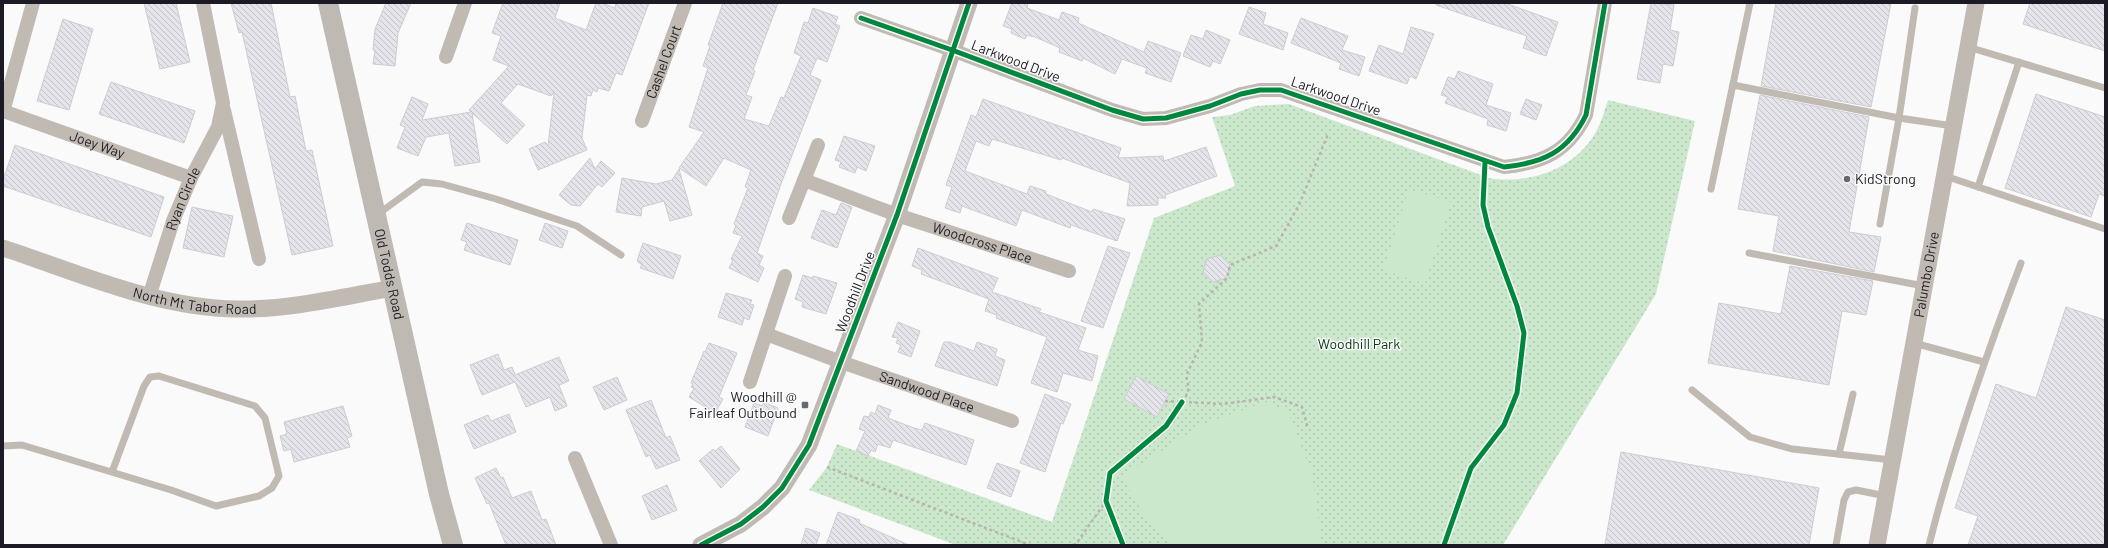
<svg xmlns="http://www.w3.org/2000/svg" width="2108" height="548" font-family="Barlow,sans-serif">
<defs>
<pattern id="grass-dots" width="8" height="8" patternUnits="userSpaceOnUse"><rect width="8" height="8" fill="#cbe8cd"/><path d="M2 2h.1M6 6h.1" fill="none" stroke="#aec6b0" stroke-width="1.8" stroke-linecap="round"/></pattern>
<pattern id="building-back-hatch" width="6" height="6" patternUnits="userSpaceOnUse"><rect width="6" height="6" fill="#e5e4ea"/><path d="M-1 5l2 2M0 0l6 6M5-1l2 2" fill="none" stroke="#c4c3c9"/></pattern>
</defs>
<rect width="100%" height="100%" fill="#fafafa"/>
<path fill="url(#grass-dots)" d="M1608,100L1695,121L1656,294L1503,545H956L809,490L827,467L837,444L1052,522L1154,218L1235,186L1212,117L1230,115L1255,106L1289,104L1489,178C1523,184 1563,173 1586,146C1598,133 1603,116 1608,100Z"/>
<g fill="#cbe8cd">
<polygon points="1409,189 1451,202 1425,284 1383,270"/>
<path d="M1266,402L1288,412L1312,473L1322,545H1173C1149,527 1136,502 1122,476L1205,423Z"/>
</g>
<g fill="url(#building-back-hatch)" stroke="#cdccd2">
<polygon points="144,3 176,3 190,62 160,69"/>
<polygon points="231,3 271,3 290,97 295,96 306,151 312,150 333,246 292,255 242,32 239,33"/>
<polygon points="386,3 411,3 398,33 395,66 373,64 375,50 373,50 375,29"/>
<polygon points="503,3 560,3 555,18 586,30 596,3 602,3 615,8 616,3 649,3 622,75 616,73 609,91 598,88 597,92 593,90 591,96 587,95 582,138 587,150 538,170 529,149 545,142 548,146 554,92 551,96 518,84 501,103 525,125 507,144 472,113 480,162 455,166 449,133 426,137 418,156 397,148 405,127 400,125 412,97 428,104 422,120 471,112 469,110 509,66 493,60 501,36 492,33"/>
<polygon points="723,3 778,3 753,70 755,71 746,95 752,97 744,119 769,126 781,97 784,98 801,56 794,53 804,22 808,23 813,8 838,17 835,24 840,26 827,62 817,58 810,75 821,80 781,184 757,253 763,256 759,265 764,268 758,282 729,268 733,260 731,259 742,236 733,233 736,225 734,224 748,188 745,187 751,170 724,158 706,186 679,168 704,132 689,127 708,68 703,66 710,46 708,45"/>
<polygon points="1012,3 1028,3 1027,8 1059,20 1062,12 1079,18 1078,23 1144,52 1148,41 1181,53 1171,82 1145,73 1147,68 1122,59 1115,74 1083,58 1082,61 1059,52 1060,48 1035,37 1027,35 1025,39 1011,33 1012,29 1003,26"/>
<polygon points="1436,3 1505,3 1558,22 1546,56 1523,48 1527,36 1436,5"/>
<polygon points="1651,3 1674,5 1670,30 1679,32 1673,66 1663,64 1660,83 1637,79"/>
<polygon points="1776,3 1891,3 1871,107 1761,86"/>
<polygon points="2030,3 2105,3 2105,51 2023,24"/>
<polygon points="1249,7 1266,13 1263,24 1288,33 1283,50 1239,34"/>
<polygon points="1301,18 1348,36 1342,50 1365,57 1359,76 1339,69 1341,63 1291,43"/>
<polygon points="63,19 93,29 69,110 37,101"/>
<polygon points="1411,27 1434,34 1416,79 1410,76 1407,84 1369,71 1379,45 1403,54"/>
<polygon points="1206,30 1230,40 1220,64 1213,61 1210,67 1183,56 1191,35 1203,39"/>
<polygon points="1458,71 1493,84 1486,105 1511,113 1506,131 1487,125 1488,119 1445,103 1448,97 1441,95 1448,77 1455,79"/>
<polygon points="111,82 195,111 184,143 99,114"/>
<polygon points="2036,94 2105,117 2105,196 2099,194 2091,217 2005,188"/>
<polygon points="1760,95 1869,117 1849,232 1881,237 1874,272 1773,251 1779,216 1738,209"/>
<polygon points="983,99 1121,148 1118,158 1163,156 1164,161 1206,147 1217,176 1165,195 1166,198 1158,198 1158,205 1127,206 1130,183 1062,158 1061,160 992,139 989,146 976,141 965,171 1027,194 1030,186 1046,191 1046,194 1092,212 1093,209 1125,219 1117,241 1071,225 1070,228 1022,210 1016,226 962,206 960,213 945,208 952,187 946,185 971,115 976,117"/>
<polygon points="1526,99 1542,105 1536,120 1520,114"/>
<polygon points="844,136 875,146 866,171 857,167 855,173 839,167 841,162 835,160"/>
<polygon points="15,145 164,197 151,237 3,186 3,180"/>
<polygon points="590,158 595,169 601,161 615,173 602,187 598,184 580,206 571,205 559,195"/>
<polygon points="679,169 692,215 670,221 664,201 642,207 641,216 616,212 622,178 656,184 672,180"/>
<polygon points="841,203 852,207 837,248 811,238 822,210 836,215"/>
<polygon points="192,207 233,216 224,257 183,248"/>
<polygon points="467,223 518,240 510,265 464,250 467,242 461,240"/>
<polygon points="545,223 568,231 562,248 539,240"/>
<polygon points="643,243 681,256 673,279 640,268 642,265 637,261"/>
<polygon points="1108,246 1130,253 1103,328 1081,321"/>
<polygon points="918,248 998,278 992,292 1041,309 1039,312 1086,328 1078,350 1098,356 1092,381 1063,373 1057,392 1031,383 1047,337 996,318 997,315 985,311 989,299 921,274 922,270 912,266"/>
<polygon points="1220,255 1230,265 1227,278 1213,282 1203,272 1207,259"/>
<polygon points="1790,266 1873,281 1866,315 1842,311 1829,385 1708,363 1719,303 1781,314"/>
<polygon points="803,275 812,278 813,276 837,283 826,314 802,307 803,302 795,299"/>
<polygon points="726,293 752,300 750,304 754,305 749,320 744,318 742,325 718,317"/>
<polygon points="2066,307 2105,320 2105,545 1968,545 1978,516 1955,508 1996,384 2036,398"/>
<polygon points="898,322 920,331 911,357 898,352 901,345 896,343 898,338 892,337"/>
<polygon points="944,342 950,342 974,351 977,342 997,349 995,356 1005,360 997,386 935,366"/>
<polygon points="709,343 737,353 719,397 723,399 715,413 689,397 694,388 691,387 693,384 691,383 704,351 705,352"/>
<polygon points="498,354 504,370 512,367 515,375 559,357 569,381 559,385 567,406 555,411 550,397 526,407 515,382 482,395 470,365"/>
<polygon points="1136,376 1169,394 1157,417 1124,399"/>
<polygon points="617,377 627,400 604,410 593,387"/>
<polygon points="1045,394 1071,404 1063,424 1061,423 1045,472 1020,463"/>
<polygon points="651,400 666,438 670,436 680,460 656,469 650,455 646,457 626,410"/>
<polygon points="763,402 778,408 768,436 745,427 754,403 762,406"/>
<polygon points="878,405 891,410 888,418 914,428 922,430 925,423 974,440 966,465 893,440 890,448 878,444 875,452 871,450 868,456 856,451 865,431 859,429 864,416 869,417 871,412 875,414"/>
<polygon points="343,406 352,436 347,438 350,447 294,462 291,449 284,451 280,436 287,434 284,422"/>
<polygon points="509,414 516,432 474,449 464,425 488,415 491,421"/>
<polygon points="721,446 740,469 721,488 699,461 713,449 715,451"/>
<polygon points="1621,452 1819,488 1809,545 1605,544"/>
<polygon points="997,463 1020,471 1011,497 987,488"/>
<polygon points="496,468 501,478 503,477 512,498 531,491 542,520 546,519 556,545 506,545 489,503 487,504 475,478"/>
<polygon points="667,485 677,510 652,520 642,496"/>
<polygon points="838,512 860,520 859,523 909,545 826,545"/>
<polygon points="806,528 820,533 816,545 801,545"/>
</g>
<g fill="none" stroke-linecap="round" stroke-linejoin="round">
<g stroke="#b8b4af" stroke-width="2.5" stroke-dasharray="3 3" stroke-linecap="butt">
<polyline points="1165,401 1223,404 1274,397 1302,407 1308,429"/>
<path d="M1182,402C1190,392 1189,387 1186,376L1202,342L1199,304L1227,278L1230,265L1276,246L1299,205L1328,134"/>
<polyline points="827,467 1030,545"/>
<polyline points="1073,545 1076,544 1106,501"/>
</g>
<g stroke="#c0bab3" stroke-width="7">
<polyline points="1968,47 2105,88"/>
<polyline points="1733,85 1899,118 1915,8"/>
<polyline points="1945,176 2105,229"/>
<polyline points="1978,187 2019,62"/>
<polyline points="1711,189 1750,3"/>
<polyline points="378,214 422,182 442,184 496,199 577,226 621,255"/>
<polyline points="1880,224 1899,118 1953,126"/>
<polyline points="1749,253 1924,286"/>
<polyline points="1914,343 1984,362"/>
<polyline points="1692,390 1750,437 1792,449 1892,460"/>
<polyline points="3,446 22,445 171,490 216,506 259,496 272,488 279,476 265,418 255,406 159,376 150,377 144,386 112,472"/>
<polyline points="1839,454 1853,394"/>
<polyline points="1836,545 1844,500 1848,492 1856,490 1886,496"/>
<path d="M1929,545C1953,449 1986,355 2021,263"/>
</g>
<g stroke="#c0bab3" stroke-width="14">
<path d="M861,18L952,50L1112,110L1143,119L1166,118L1210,106L1241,94L1260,90H1281L1504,167C1543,163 1568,152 1586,115L1605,3"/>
<polyline points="446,57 465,3"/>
<polyline points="224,110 259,259"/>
<path id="s1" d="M3,111L191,178"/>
<polyline points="3,112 33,3"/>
<path id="s2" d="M642,121L685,3"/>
<path id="s3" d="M804,180L897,215L1069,271"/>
<polyline points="789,218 818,145"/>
<path id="s4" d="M149,297L173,221L191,178L218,127L223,103L203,3"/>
<path id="s5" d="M766,334L841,362L1012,421"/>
<polyline points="750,382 785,276"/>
<polyline points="575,458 611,545"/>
</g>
<g stroke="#c0bab3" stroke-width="17">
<path id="s6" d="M3,248C79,273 156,308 237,309C289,310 342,297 393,288"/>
<polyline points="701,545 741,524 763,507 782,488 809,445 897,215 969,3"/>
<path id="s7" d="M1877,545L1976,3"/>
</g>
<path stroke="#beb9b2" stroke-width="20" id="s8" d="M328,3L439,494L453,545"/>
<defs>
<g id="cycleway">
<path d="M861,18L952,50L1112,110L1143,119L1166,118L1210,106L1241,94L1260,90H1281L1504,167C1543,163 1568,152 1586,115L1605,3"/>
<polyline points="701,545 741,524 763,507 782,488 809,445 897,215 969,3"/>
<polyline points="1123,545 1106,501 1110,473 1166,426 1182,402"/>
<polyline points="1444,545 1471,468 1504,425 1517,393 1524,333 1517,306 1488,227 1483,205 1485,162"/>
</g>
</defs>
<use href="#cycleway" stroke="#fafafa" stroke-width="8"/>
<use href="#cycleway" stroke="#00873e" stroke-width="5"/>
</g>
<g fill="#6a686f" stroke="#fafafa" stroke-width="1.5">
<circle cx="1847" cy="179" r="4"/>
<rect x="801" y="401" width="8" height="8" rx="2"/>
</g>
<g text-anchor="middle" stroke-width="3" stroke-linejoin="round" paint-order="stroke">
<g font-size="14" fill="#1c1a24" stroke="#fafafa">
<text transform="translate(1016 61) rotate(21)" y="5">Larkwood Drive</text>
<text dy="5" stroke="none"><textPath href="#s2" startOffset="63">Cashel Court</textPath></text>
<text transform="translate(1336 96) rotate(19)" y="5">Larkwood Drive</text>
<text dy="5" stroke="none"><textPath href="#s1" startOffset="100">Joey Way</textPath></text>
<text dy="5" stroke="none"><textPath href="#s4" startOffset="104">Ryan Circle</textPath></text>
<text dy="5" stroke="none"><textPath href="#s3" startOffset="189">Woodcross Place</textPath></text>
<text dy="5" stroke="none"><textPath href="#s8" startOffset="278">Old Todds Road</textPath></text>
<text dy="5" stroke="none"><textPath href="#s7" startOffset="275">Palumbo Drive</textPath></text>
<text transform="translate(855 292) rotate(-69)" y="5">Woodhill Drive</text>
<text dy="5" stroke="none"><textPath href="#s6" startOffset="200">North Mt Tabor Road</textPath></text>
<text dy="5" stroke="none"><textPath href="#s5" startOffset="171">Sandwood Place</textPath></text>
</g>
<g font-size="14" fill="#1c1a24" stroke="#fafafa" text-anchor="start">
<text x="1855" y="184">KidStrong</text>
<text x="797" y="402" text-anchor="end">Woodhill @<tspan x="797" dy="16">Fairleaf Outbound</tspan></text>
</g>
<g font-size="14" fill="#043912" stroke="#fafafa">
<text x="1359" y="349">Woodhill Park</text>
</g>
</g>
<rect width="2108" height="548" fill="none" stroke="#1c1a24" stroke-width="8"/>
</svg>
